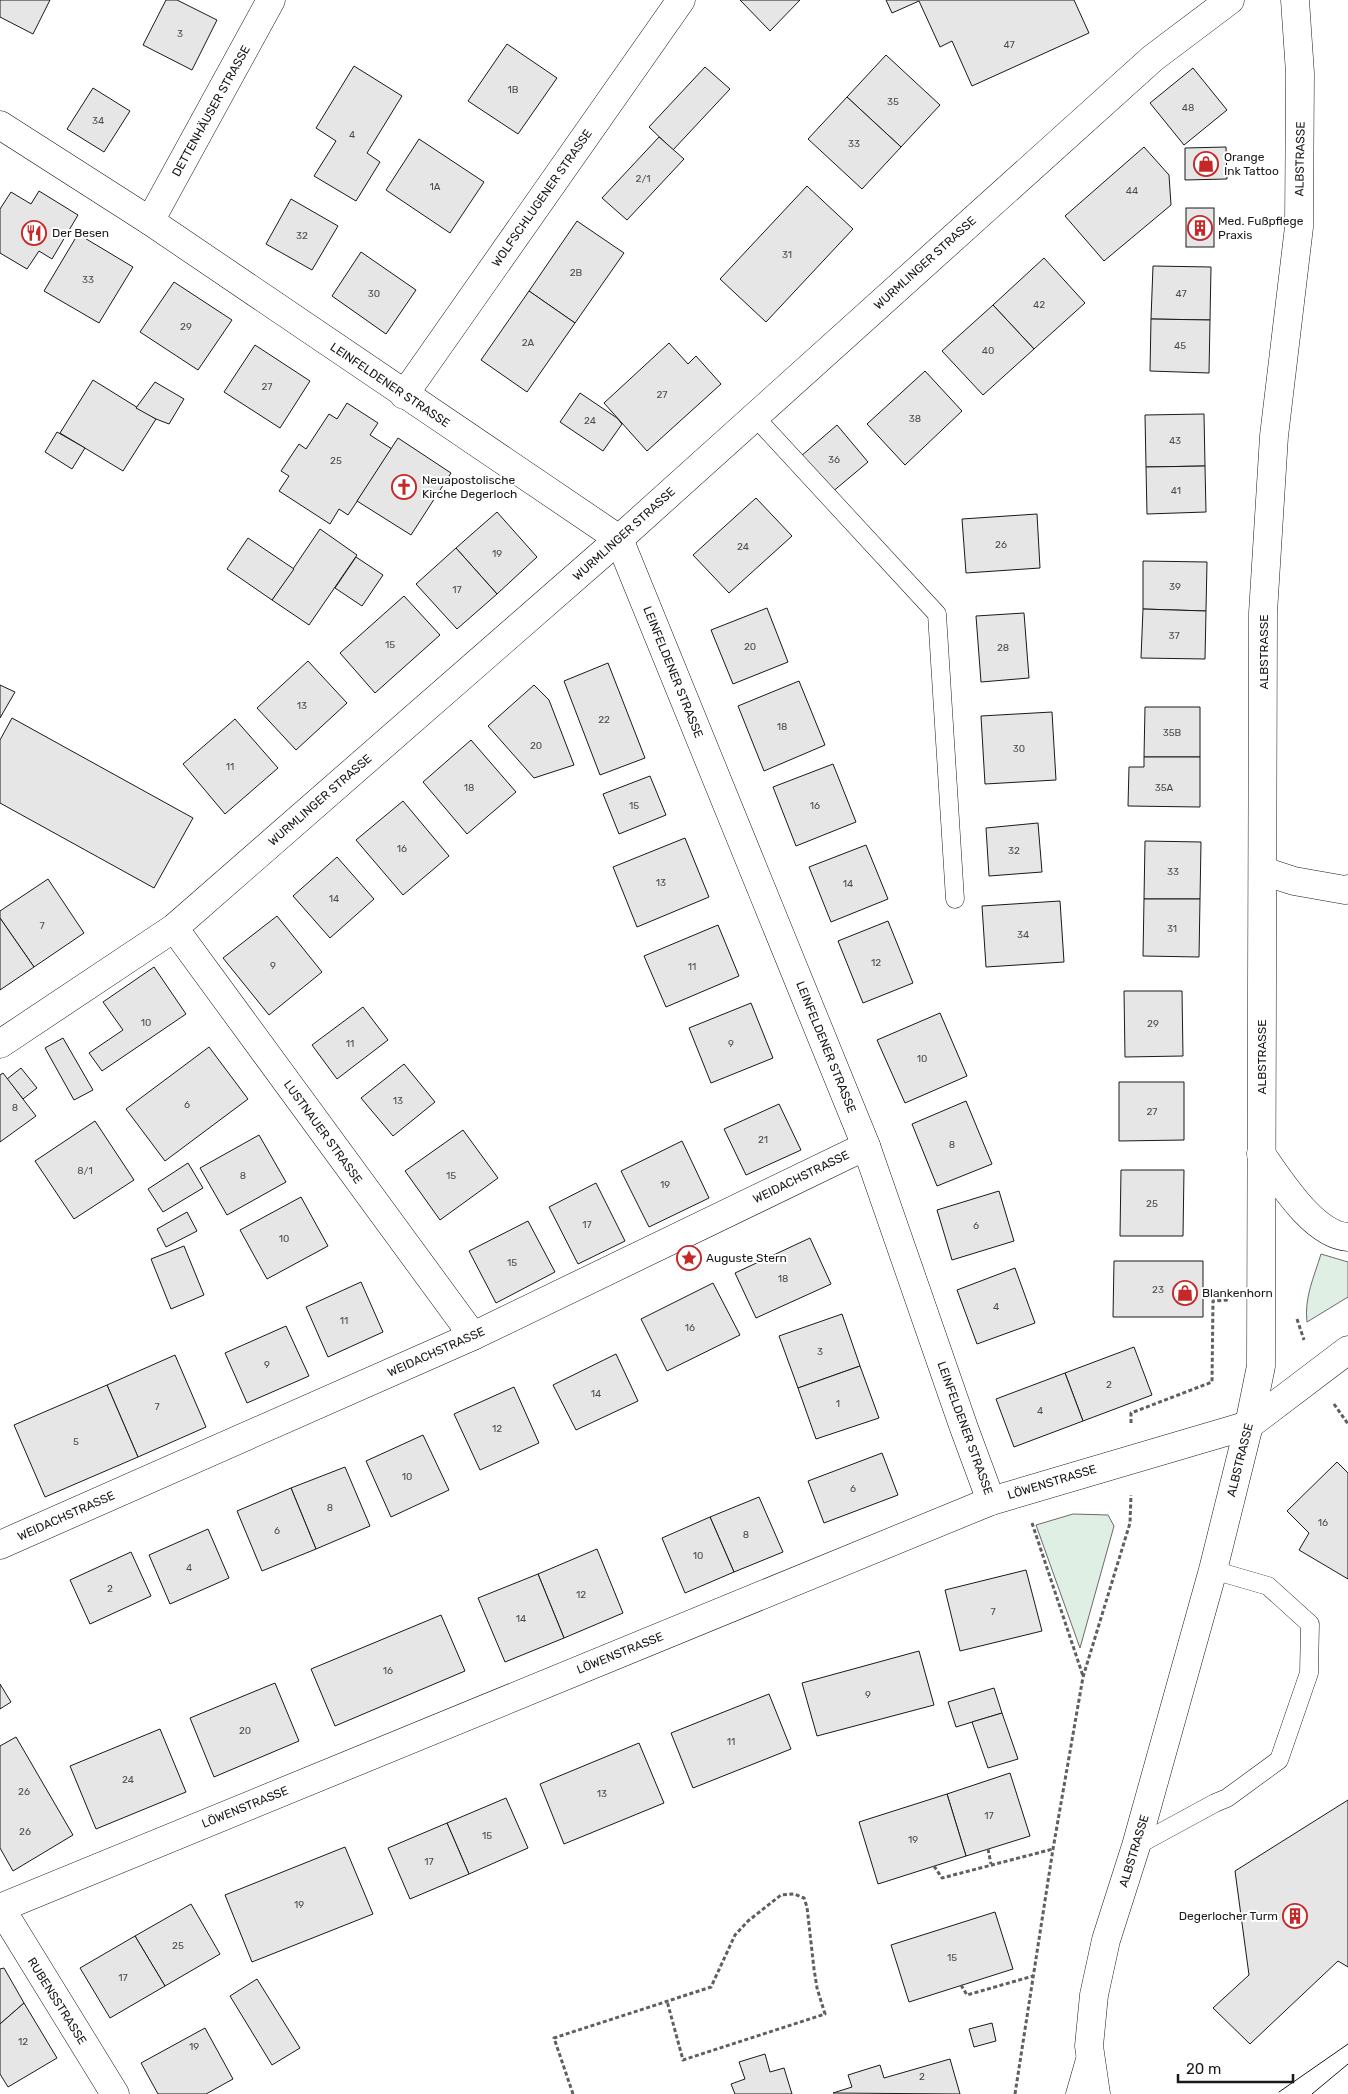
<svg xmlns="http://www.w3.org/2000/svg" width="1348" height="2094" font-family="Rubik,sans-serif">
<rect width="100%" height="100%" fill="#fff"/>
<g fill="#e0efe3" stroke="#6a6a6a">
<path d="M1321,1254L1348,1262V1297L1307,1322C1304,1298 1314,1277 1321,1254Z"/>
<polygon points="1073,1514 1108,1515 1114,1526 1080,1648 1036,1525"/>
</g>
<g fill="#e6e6e6" stroke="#1a1a1a">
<polygon points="0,0 50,0 33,34 0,17"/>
<polygon points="166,0 177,0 217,20 192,70 143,45"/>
<polygon points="740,0 800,0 770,31"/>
<polygon points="886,0 1074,0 1089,33 972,86 952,41 940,47 919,1 892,13"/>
<polygon points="507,44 557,78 518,134 468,101"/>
<polygon points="886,55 940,105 901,147 847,97"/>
<polygon points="354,66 402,96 367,153 380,162 356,201 314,176 336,141 316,128"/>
<polygon points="705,67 730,89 673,150 649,127"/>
<polygon points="1193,68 1227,110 1184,145 1150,103"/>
<polygon points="93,88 130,111 104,152 67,129"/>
<polygon points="847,97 901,147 862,189 808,139"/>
<polygon points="659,137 684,159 627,220 602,198"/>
<polygon points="419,139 484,182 450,233 386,190"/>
<polygon points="1144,147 1169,175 1171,205 1104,261 1065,216"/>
<polygon points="1226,147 1227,179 1185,180 1185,148"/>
<polygon points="807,186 853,229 766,322 720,279"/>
<polygon points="39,191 78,215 52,259 39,251 27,269 0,253 0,209 11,192 31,204"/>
<polygon points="291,199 338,226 312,270 266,244"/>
<rect x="1186" y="208" width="28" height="39"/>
<polygon points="577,221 624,253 575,323 529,291"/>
<polygon points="78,234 133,267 99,323 44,291"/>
<polygon points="361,252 416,290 386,334 332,296"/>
<polygon points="1044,258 1085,303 1034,349 993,305"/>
<polygon points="1153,266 1211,267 1210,320 1151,319"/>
<polygon points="174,282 232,320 198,370 140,332"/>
<polygon points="529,291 575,323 527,392 481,360"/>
<polygon points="993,305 1034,349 983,395 942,351"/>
<polygon points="1151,319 1210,320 1209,373 1150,371"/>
<polygon points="669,343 688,364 696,356 721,384 647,451 604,403"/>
<polygon points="255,345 310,381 280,428 224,392"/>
<polygon points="925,371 962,411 905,465 867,424"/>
<polygon points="93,380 156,419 123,471 60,433"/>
<polygon points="155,382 184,399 169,424 156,419 136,408"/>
<polygon points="580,393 617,418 622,424 603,451 560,422"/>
<polygon points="347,403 378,423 370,435 392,449 348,515 339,509 330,524 279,491 289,476 281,471 299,444 306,449 329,414 337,419"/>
<polygon points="1204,414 1205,466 1146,467 1145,415"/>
<polygon points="837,425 868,462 831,493 800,457"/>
<polygon points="57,432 85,448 72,469 45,452"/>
<polygon points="398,438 451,473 411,535 357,501"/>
<polygon points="1205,466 1206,512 1147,514 1146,467"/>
<polygon points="756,498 792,536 729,593 693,555"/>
<polygon points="497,512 537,557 497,594 456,548"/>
<polygon points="1037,514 1040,568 966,573 962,519"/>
<polygon points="320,529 357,555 309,625 272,600"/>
<polygon points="248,538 294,569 272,600 227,569"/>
<polygon points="456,548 497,594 457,629 416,584"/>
<polygon points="356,557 383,575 362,606 335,588"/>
<polygon points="1143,561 1207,562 1206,611 1143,609"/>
<polygon points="404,596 440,635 375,693 340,653"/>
<polygon points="767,608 788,662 733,684 711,630"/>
<polygon points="1143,609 1206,611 1205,659 1141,658"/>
<polygon points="1024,613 1029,678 981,682 976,616"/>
<polygon points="308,661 347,703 296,750 257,708"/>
<polygon points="608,663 645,758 600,775 564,681"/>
<polygon points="799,681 825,745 764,771 738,706"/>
<polygon points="0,685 15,692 0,718"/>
<polygon points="534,685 549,700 574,765 534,778 488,726"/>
<polygon points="1145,707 1200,707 1200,757 1144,757"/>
<polygon points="1052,712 1056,780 985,784 981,716"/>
<polygon points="12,718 193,818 154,888 0,803 0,740"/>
<polygon points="235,719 278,768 225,814 183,764"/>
<polygon points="471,740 516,792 467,834 423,782"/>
<polygon points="1144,757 1200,757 1200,807 1128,806 1129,767 1144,767"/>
<polygon points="833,764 856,822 796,846 773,787"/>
<polygon points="650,776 666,815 619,834 603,794"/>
<polygon points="403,801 449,856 403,895 356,840"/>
<polygon points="1038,823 1042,872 989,876 986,828"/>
<polygon points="685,838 709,897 637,927 613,867"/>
<polygon points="1145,841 1201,842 1200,899 1144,899"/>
<polygon points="866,845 888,899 831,922 809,867"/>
<polygon points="337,857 374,899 330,938 293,896"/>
<polygon points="48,879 84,933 34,967 0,918 0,911"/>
<polygon points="1144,899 1200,899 1199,957 1143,956"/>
<polygon points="1060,901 1064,962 986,967 982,906"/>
<polygon points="277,916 322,972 269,1015 223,958"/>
<polygon points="0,918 34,967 0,990"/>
<polygon points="888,921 913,983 863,1003 838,941"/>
<polygon points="718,925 739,976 666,1007 644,956"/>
<polygon points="154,967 186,1014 102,1071 89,1053 123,1030 103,1002"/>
<polygon points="1124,991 1182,991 1183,1056 1125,1057"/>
<polygon points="751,1003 773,1058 711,1083 689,1028"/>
<polygon points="363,1007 388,1040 337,1079 312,1045"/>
<polygon points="940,1013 967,1076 905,1103 877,1040"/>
<polygon points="63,1038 93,1090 74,1100 45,1048"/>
<polygon points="209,1047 248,1099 165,1161 126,1109"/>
<polygon points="404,1064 435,1102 393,1136 361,1098"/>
<polygon points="21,1068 37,1088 23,1099 7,1079"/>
<polygon points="3,1073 36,1116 0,1142 0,1075"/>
<polygon points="1119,1082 1184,1082 1184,1140 1119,1141"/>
<polygon points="966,1101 992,1164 937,1186 912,1124"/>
<polygon points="779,1104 801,1150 746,1175 724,1129"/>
<polygon points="95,1121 134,1180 74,1219 35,1161"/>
<polygon points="463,1130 498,1178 440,1220 405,1171"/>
<polygon points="259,1135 286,1182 227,1215 200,1168"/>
<polygon points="682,1141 709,1198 649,1227 621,1171"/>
<polygon points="188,1163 203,1188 163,1212 148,1189"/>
<polygon points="1121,1170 1184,1170 1183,1236 1120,1236"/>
<polygon points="596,1183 625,1241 578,1264 549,1207"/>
<polygon points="999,1191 1014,1241 952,1260 937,1210"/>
<polygon points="301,1197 328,1246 267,1279 240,1230"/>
<polygon points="187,1212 197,1231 166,1247 157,1229"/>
<polygon points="528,1221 555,1272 496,1303 469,1251"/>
<polygon points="810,1238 831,1284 756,1318 735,1273"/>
<polygon points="184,1246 204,1295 171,1309 151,1259"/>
<polygon points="1114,1261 1203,1261 1203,1317 1113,1317"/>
<polygon points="1015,1268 1035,1323 977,1344 957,1290"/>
<polygon points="361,1282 383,1332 328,1357 306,1307"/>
<polygon points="713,1283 740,1335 667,1371 641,1319"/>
<polygon points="842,1314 860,1366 798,1388 779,1336"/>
<polygon points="286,1326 309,1376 247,1403 225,1353"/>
<polygon points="1134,1347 1152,1395 1083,1421 1065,1373"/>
<polygon points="616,1354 638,1401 576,1430 553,1385"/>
<polygon points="175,1355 206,1427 138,1457 107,1385"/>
<polygon points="860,1366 879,1418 816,1439 798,1388"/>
<polygon points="1065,1373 1083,1421 1014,1447 996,1399"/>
<polygon points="107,1385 138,1457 45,1497 14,1425"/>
<polygon points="514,1387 539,1443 480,1470 454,1414"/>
<polygon points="423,1435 449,1490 391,1517 366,1461"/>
<polygon points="882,1453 898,1495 824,1523 808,1481"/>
<polygon points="1337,1462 1348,1473 1348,1579 1299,1550 1309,1533 1287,1511"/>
<polygon points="345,1467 370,1526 316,1549 291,1488"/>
<polygon points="291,1488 316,1549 262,1571 237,1511"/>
<polygon points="759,1497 783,1552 734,1572 710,1517"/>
<polygon points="710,1517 734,1572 685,1593 662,1538"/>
<polygon points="208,1529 229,1578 170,1604 149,1555"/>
<polygon points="597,1549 623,1613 564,1638 538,1574"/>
<polygon points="131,1552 151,1596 90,1624 70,1580"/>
<polygon points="1026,1570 1042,1631 960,1651 945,1590"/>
<polygon points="538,1574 564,1638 505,1662 478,1598"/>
<polygon points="441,1615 465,1671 335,1726 311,1669"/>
<polygon points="919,1651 934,1705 817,1736 802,1683"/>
<polygon points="275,1683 299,1741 214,1777 190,1718"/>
<polygon points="0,1684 11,1702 0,1709"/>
<polygon points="994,1688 1002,1713 956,1727 948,1702"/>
<polygon points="769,1694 791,1749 693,1788 671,1733"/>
<polygon points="1002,1713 1018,1759 988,1768 972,1722"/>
<polygon points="160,1729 186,1792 96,1829 70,1766"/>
<polygon points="16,1737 73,1835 13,1871 0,1848 0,1746"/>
<polygon points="639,1743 664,1803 564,1844 540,1784"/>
<polygon points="1010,1773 1030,1836 966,1856 947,1794"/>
<polygon points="947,1794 966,1856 878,1884 859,1822"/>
<polygon points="506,1798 528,1848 469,1874 447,1823"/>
<polygon points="1348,1800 1348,1967 1338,1961 1250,2044 1213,2008 1249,1975 1235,1871"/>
<polygon points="447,1823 469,1874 410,1899 388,1848"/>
<polygon points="345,1847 373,1914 252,1962 225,1895"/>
<polygon points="191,1904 220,1954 165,1986 135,1936"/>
<polygon points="995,1912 1013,1969 909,2002 891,1945"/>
<polygon points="135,1936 165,1986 110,2018 80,1968"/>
<polygon points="4,1968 24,2003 0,2024 0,1969"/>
<polygon points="257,1979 300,2048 272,2065 230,1996"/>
<polygon points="24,2003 57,2058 8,2087 0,2074 0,2024"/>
<polygon points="992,2023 996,2041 974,2047 969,2029"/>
<polygon points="205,2028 233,2079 206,2094 158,2094 141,2063"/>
<polygon points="765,2054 770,2072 784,2068 792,2094 735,2094 731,2084 745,2079 739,2062"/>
<polygon points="950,2059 960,2094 833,2093 852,2087 848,2075 880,2065 884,2078"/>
</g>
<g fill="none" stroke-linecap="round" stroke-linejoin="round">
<defs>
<g id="service">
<polyline points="755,417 937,614 955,899"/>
<polyline points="1136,1846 1215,1803 1227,1798 1279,1760 1309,1673 1310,1624 1268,1586 1213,1570"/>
<polyline points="1075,2094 1086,2056"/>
</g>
<g id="minor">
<polyline points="0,125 150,221 619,539 866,1146 964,1428 991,1501"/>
<polyline points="150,221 271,0"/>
<polyline points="404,395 681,0"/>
<polyline points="1263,871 1294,881 1345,890 1348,889"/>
<polyline points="174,928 473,1336"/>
<polyline points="0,1044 174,928 619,539 1153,58 1230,0"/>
<path d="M1261,1154C1280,1180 1313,1235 1348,1237"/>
<polyline points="0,1545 473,1336 866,1146"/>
<polyline points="0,1907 115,2094"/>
<polyline points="0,1908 991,1501 1249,1425 1348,1350"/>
</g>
<polyline id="tertiary" points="1096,2094 1089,2046 1094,1995 1106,1940 1136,1846 1213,1570 1249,1425 1261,1366 1263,613 1274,436 1299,227 1300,73 1295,0"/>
</defs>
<use href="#service" stroke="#1a1a1a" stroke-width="19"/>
<use href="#minor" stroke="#1a1a1a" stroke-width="29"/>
<use href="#tertiary" stroke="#1a1a1a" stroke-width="29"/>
<g stroke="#5f5f5f" stroke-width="3" stroke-dasharray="4 2.5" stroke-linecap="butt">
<polyline points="1297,1319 1304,1340"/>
<polyline points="1334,1404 1348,1424"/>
<polyline points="1131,1423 1131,1413 1212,1382 1213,1301 1228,1300"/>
<polyline points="1032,1523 1083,1676"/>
<polyline points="988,1849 991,1864"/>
<polyline points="934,1866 942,1878 1053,1849"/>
<polyline points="961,1985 967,1995 1033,1976"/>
<polyline points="573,2094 554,2038 711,1987 735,1935 748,1921 781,1895 794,1894 804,1898 807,1907 814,1969 817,1988 825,2014 683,2060 667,2001"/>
<polyline points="1015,2094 1053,1849 1083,1677 1130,1523 1131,1495"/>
</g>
<use href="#service" stroke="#fff" stroke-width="18"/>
<use href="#minor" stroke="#fff" stroke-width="28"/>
<use href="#tertiary" stroke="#fff" stroke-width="28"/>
<g stroke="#1a1a1a" stroke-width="1">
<polyline points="1279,2092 1348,2044"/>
<polyline points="1312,2094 1348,2064"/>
</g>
</g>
<defs>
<symbol id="shop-ring" viewBox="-11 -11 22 22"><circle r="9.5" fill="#fff" stroke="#c62828" stroke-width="1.5"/><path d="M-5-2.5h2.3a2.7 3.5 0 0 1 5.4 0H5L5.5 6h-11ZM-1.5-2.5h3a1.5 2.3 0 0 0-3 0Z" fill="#c62828"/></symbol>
<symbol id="building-ring" viewBox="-11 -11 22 22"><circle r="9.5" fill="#fff" stroke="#c62828" stroke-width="1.5"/><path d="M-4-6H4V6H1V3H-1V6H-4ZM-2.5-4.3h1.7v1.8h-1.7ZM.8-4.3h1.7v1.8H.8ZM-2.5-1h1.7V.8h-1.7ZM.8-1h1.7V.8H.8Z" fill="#c62828"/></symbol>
<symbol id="restaurant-ring" viewBox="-11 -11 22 22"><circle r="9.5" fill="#fff" stroke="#c62828" stroke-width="1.5"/><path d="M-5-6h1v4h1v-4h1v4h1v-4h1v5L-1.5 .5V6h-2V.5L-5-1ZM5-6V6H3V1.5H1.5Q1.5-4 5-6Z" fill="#c62828"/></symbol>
<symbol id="church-ring" viewBox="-11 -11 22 22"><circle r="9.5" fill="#fff" stroke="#c62828" stroke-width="1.5"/><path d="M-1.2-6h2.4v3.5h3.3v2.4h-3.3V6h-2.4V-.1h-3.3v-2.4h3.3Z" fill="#c62828"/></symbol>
<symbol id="sight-ring" viewBox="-11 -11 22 22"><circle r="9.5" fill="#fff" stroke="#c62828" stroke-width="1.5"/><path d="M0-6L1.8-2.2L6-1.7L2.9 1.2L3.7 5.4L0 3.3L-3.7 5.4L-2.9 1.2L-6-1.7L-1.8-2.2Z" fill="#c62828"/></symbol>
</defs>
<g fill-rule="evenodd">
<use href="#shop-ring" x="1192" y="150" width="28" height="28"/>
<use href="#building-ring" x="1186" y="214" width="28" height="28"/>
<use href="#restaurant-ring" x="20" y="219" width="28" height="28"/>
<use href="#church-ring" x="390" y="473" width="28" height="28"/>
<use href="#sight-ring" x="675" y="1244" width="28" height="28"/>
<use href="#shop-ring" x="1171" y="1279" width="28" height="28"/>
<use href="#building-ring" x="1281" y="1902" width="28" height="28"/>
</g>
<g text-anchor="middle" stroke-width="4" stroke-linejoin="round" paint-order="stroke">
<g font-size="10" fill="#4d4d4d">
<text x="180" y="37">3</text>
<text x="1009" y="48">47</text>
<text x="513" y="93">1B</text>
<text x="893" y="105">35</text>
<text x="1188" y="111">48</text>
<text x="98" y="124">34</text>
<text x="352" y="138">4</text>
<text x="854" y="147">33</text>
<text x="643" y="182">2/1</text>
<text x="435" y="190">1A</text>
<text x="1132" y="194">44</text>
<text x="302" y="239">32</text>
<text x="787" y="258">31</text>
<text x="576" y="276">2B</text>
<text x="88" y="283">33</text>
<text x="374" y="297">30</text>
<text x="1181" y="297">47</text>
<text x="1039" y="308">42</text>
<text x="186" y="330">29</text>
<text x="528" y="346">2A</text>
<text x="1180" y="349">45</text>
<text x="988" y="354">40</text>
<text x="267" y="390">27</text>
<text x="662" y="398">27</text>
<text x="915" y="422">38</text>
<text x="590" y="424">24</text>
<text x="1175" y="444">43</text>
<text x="834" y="463">36</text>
<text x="336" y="464">25</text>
<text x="1176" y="494">41</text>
<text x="1001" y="548">26</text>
<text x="743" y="550">24</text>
<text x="497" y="557">19</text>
<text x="1175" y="590">39</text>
<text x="457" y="593">17</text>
<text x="1174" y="639">37</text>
<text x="390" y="648">15</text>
<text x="750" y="650">20</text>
<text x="1003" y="651">28</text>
<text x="302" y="709">13</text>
<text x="604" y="723">22</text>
<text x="782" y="730">18</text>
<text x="1172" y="736">35B</text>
<text x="536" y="749">20</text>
<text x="1019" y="752">30</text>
<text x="230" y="770">11</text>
<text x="469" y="791">18</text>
<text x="1164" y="791">35A</text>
<text x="634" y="809">15</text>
<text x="815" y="809">16</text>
<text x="402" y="852">16</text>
<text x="1014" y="854">32</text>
<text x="1173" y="875">33</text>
<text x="661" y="886">13</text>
<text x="848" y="887">14</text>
<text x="334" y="902">14</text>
<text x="42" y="929">7</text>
<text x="1172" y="932">31</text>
<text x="1023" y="938">34</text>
<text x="876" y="966">12</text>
<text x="273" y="969">9</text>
<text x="692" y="970">11</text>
<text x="146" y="1026">10</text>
<text x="1153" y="1027">29</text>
<text x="350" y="1047">11</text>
<text x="731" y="1047">9</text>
<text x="922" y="1062">10</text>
<text x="398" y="1104">13</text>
<text x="187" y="1108">6</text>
<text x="15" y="1111">8</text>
<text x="1152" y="1115">27</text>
<text x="763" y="1143">21</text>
<text x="952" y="1148">8</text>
<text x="85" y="1174">8/1</text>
<text x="243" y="1179">8</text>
<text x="451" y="1179">15</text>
<text x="665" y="1188">19</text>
<text x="1152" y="1207">25</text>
<text x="587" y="1228">17</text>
<text x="976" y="1229">6</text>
<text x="284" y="1242">10</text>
<text x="512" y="1266">15</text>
<text x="783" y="1282">18</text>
<text x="1158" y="1293">23</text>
<text x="996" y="1310">4</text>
<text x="344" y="1324">11</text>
<text x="690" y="1331">16</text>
<text x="820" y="1355">3</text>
<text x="267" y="1368">9</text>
<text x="1109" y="1388">2</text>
<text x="596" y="1397">14</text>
<text x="838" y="1407">1</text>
<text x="157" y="1410">7</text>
<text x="1040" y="1414">4</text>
<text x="497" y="1432">12</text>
<text x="76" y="1445">5</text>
<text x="407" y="1480">10</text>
<text x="853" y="1492">6</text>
<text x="330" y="1511">8</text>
<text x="1323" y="1526">16</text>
<text x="277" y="1534">6</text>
<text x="746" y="1538">8</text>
<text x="698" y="1559">10</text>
<text x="189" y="1571">4</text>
<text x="110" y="1592">2</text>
<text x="581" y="1598">12</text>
<text x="993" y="1615">7</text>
<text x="521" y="1622">14</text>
<text x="388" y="1674">16</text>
<text x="868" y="1698">9</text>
<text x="245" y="1734">20</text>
<text x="731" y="1745">11</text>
<text x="128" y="1783">24</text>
<text x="24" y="1795">26</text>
<text x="602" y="1797">13</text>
<text x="989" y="1819">17</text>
<text x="25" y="1835">26</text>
<text x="487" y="1839">15</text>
<text x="913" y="1843">19</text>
<text x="429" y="1865">17</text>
<text x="299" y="1908">19</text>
<text x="178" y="1949">25</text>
<text x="952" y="1961">15</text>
<text x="123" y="1981">17</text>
<text x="23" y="2045">12</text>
<text x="194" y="2050">19</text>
<text x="922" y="2080">2</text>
</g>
<g font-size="12" fill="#1a1a1a" stroke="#fff">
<text transform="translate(211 111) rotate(-61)" y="4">DETTENHÄUSER STRASSE</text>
<text transform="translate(1300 159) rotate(-89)" y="4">ALBSTRASSE</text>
<text transform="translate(542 198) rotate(-55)" y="4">WOLFSCHLUGENER STRASSE</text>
<text transform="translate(925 263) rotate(-42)" y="4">WURMLINGER STRASSE</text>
<text transform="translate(390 385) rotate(34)" y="4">LEINFELDENER STRASSE</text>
<text transform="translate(624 534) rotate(-42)" y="4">WURMLINGER STRASSE</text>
<text transform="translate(1264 652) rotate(-90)" y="4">ALBSTRASSE</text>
<text transform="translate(673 672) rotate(68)" y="4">LEINFELDENER STRASSE</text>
<text transform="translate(320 800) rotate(-41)" y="4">WURMLINGER STRASSE</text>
<text transform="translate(826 1047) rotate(68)" y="4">LEINFELDENER STRASSE</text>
<text transform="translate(1262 1057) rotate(-90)" y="4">ALBSTRASSE</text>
<text transform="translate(323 1132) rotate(54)" y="4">LUSTNAUER STRASSE</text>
<text transform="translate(801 1177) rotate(-26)" y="4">WEIDACHSTRASSE</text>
<text transform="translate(436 1352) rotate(-24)" y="4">WEIDACHSTRASSE</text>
<text transform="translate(965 1428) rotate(70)" y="4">LEINFELDENER STRASSE</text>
<text transform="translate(1240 1460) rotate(-76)" y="4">ALBSTRASSE</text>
<text transform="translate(1052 1482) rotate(-17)" y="4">LÖWENSTRASSE</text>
<text transform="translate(66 1516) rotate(-24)" y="4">WEIDACHSTRASSE</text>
<text transform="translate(620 1653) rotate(-22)" y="4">LÖWENSTRASSE</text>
<text transform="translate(245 1807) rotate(-22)" y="4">LÖWENSTRASSE</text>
<text transform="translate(1134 1851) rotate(-73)" y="4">ALBSTRASSE</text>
<text transform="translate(57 2001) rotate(58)" y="4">RUBENSSTRASSE</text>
</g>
<g font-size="12" fill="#1a1a1a" stroke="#fff" text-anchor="start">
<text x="1224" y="161">Orange<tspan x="1224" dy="14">Ink Tattoo</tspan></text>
<text x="1218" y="225">Med. Fußpflege<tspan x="1218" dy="14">Praxis</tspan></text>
<text x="52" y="237">Der Besen</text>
<text x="422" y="484">Neuapostolische<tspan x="422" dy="14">Kirche Degerloch</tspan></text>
<text x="706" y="1262">Auguste Stern</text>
<text x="1202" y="1297">Blankenhorn</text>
<text x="1278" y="1920" text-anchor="end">Degerlocher Turm</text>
</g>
</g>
<path d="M1178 2074v8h115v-8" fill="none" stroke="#1a1a1a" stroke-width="2.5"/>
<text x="1186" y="2074" font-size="15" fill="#1a1a1a" stroke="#ffffff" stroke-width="4" paint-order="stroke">20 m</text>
</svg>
